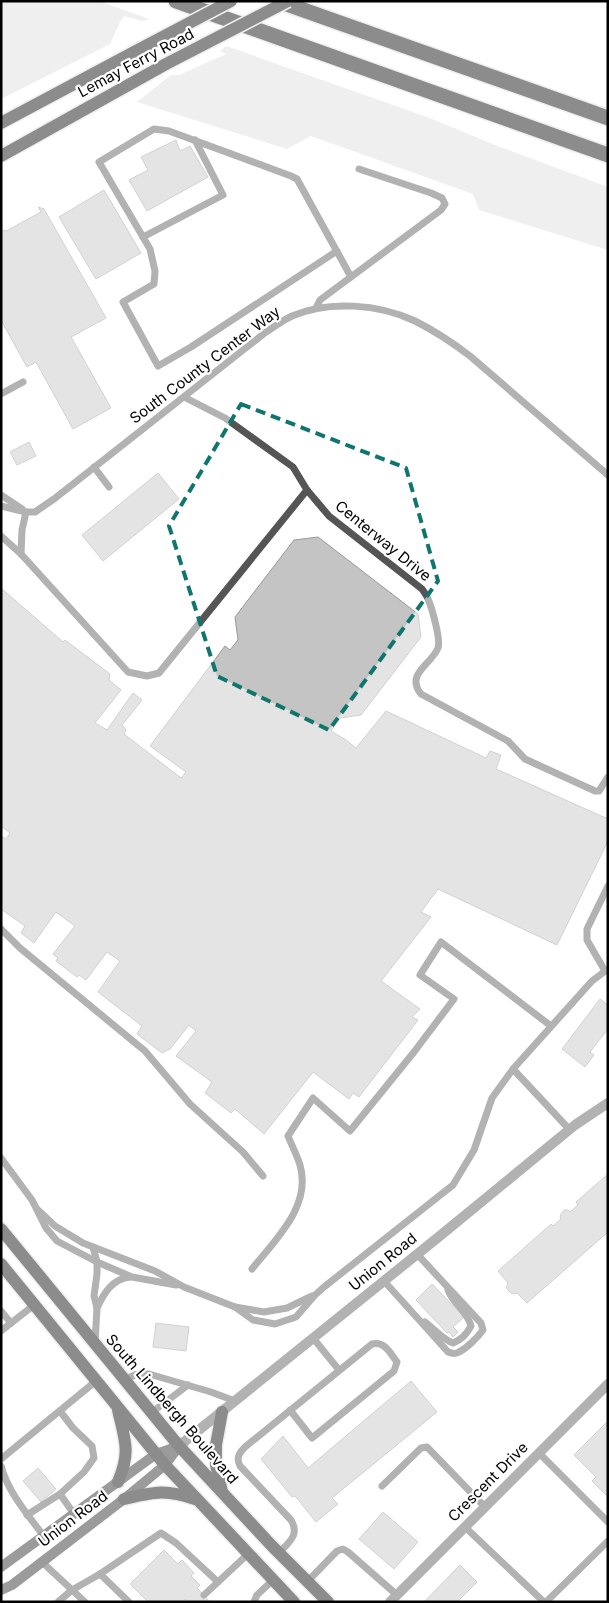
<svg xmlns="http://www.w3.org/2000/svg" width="609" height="1603" font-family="Inter,sans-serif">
<rect width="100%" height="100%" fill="#fff"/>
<g fill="#dcdcdc">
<polygon points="1,1 99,1 149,19 142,21 124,16 120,22 110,44 1,99"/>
<polygon points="226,46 427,117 495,145 608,187 608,250 479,210 473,194 311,136 287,149 137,102 171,75 179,75 226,54 220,51"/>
</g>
<g fill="#c4c4c4" stroke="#999">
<polygon points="176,140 180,151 190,146 208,177 147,211 129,180 148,170 141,157"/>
<polygon points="104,190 141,253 96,279 59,217"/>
<polygon points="38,207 44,209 106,318 71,337 111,408 73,429 36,362 27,367 1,320 1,230 6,231 41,212"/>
<polygon points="29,442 36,456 17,465 10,452"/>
<polygon points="158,473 179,499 103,561 82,535"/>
<polygon points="318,537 418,614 421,637 361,715 340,718 331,731 346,740 356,748 386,711 486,758 490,751 501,755 496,769 608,819 608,841 557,945 438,889 421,912 431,917 381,981 420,1009 412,1017 418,1020 359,1097 353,1093 349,1099 313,1072 264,1134 235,1109 231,1113 205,1093 212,1082 176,1056 196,1031 189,1025 170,1049 162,1053 137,1034 142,1026 98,992 120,961 107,952 86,980 79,975 77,977 56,961 58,958 53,954 75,926 56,912 34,943 21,933 25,926 1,909 1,836 6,839 10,833 1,826 1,588 63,642 65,640 110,674 109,680 121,690 95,723 107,730 133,693 142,700 122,725 126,730 124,734 181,778 186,772 150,746 225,646 230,650 238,640 235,617 294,540"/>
<polygon points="600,999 608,1005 608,1029 590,1052 594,1055 585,1067 562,1049"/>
<polygon points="608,1174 608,1232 527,1303 517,1293 512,1294 506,1288 508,1283 498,1271 551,1224 553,1226 561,1219 560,1218 561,1214 564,1210 568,1210 570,1212 578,1205 576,1202"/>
<polygon points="432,1284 464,1317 453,1327 458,1332 453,1337 449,1332 447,1333 416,1300"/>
<polygon points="156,1323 189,1327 186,1351 153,1347"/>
<polygon points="411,1381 437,1412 332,1498 338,1504 316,1522 295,1496 292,1497 261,1459 283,1436 308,1468"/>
<polygon points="608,1421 608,1497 592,1481 596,1477 574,1455"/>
<polygon points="38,1468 56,1489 41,1502 23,1481"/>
<polygon points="383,1512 418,1542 394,1569 359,1539"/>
<polygon points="164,1550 178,1564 182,1560 194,1573 191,1576 200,1585 197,1588 210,1602 188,1602 185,1599 183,1602 148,1602 130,1584"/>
<polygon points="460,1565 477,1582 457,1602 424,1602"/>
</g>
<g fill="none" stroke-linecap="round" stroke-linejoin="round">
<defs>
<g id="primary">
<polyline points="1,123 134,52"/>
<polyline points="1,156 166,64"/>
<polyline points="1,1229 179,1446 272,1546 328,1602"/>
<polyline points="1,1264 165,1465 294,1602"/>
<path d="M118,1410C125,1441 131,1451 118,1482"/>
<polyline points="222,1492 216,1465 216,1445 222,1412"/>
<path d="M124,1499C155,1492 165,1489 195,1499"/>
</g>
<g id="motorway">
<polyline points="176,1 608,155"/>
<polyline points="278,1 608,118"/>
</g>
</defs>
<use href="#primary" stroke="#dbdbdb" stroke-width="15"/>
<use href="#motorway" stroke="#dbdbdb" stroke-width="18"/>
<g stroke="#555" stroke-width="7">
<polyline points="143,237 223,195 195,140"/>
<polyline points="337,251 191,347 158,366 123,302 154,284 155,271 150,249 99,162 154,129 169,131 291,176 297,179 351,277"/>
<polyline points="316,308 320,300 441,210 445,204 442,198 431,193 359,169"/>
<polyline points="1,394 23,382"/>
<path d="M184,397L225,418L293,467L307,490L329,516L422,589C424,592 427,596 428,599C432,608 441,640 438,648C431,665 405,674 421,694L508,741L525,759L595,791H599L608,777"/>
<polyline points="94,467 109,487"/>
<polyline points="1,495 22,509"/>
<path d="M1,506L26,512H35L54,499L266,332C274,327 283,320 292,316C329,300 379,304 415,321C435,331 453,343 470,356L608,475"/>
<polyline points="1,536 21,554 128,672 147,676 159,673 307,490"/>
<polyline points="21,554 22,530 26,512"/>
<polyline points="1,929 20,948 145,1051 190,1104 243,1152 263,1176"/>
<polyline points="605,971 587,940 587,929 608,886"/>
<polyline points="569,1129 513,1069 592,981 608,969"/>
<polyline points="1,1158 32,1200 46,1228 57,1241 97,1262 132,1277 176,1285"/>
<polyline points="37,1209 55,1226 83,1243 155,1271 184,1287 235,1307 264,1312 287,1308 312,1296"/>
<polyline points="93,1247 97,1262 97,1274 94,1296 97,1308 95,1343"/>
<path d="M252,1269C275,1240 312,1206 300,1165C297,1155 292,1146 288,1136L313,1098L350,1131L414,1052L454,999L420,975L441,942L551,1026"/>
<path d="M384,1281L448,1352C452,1353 455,1355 459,1352C467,1348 478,1337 483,1330L481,1323L417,1254"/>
<polyline points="235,1307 253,1320 275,1324 296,1317 315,1295 324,1287 453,1185 474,1150 492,1098 513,1069"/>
<path d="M97,1308C104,1293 112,1279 130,1277"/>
<polyline points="1,1311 11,1323"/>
<path d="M425,1322C433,1328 444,1340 453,1343C462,1339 466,1335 471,1326C468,1312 453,1304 448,1290"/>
<polyline points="1,1331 34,1305"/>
<polyline points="313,1338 339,1370"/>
<path d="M125,1381C133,1374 139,1373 149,1374L211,1392L235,1401"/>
<polyline points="60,1411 73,1428 92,1446 94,1458 84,1472 60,1494"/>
<polyline points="151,1413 188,1385"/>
<polyline points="539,1453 608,1522"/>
<polyline points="1,1459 96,1381"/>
<path d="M1,1466C8,1492 27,1514 43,1535"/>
<polyline points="382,1486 421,1448 427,1447 485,1507"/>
<polyline points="27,1515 60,1494 74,1514"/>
<polyline points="465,1527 544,1602"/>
<path d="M279,1553C289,1542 300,1535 291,1520L240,1466C236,1458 239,1453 245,1447L372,1344C385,1341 390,1353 397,1362L394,1371L312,1438L290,1410"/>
<polyline points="42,1562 85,1602"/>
<polyline points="100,1574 129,1602"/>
<polyline points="308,1581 337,1551 343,1549 348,1552 397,1595"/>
<polyline points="204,1595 218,1582"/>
<polyline points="58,1602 72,1590 100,1574 161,1533 176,1543 218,1582 248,1554"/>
<polyline points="254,1602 257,1595 273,1580"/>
<polyline points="546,1602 608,1541"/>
</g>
<g stroke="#555" stroke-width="10">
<polyline points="179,1446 441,1235 575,1125 608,1103"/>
<polyline points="390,1602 608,1384"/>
</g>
<g stroke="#222" stroke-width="10">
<polyline points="1,1567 156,1454 179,1446"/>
<polyline points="1,1590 12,1585 124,1499 165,1465 179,1446"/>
</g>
<use href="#primary" stroke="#000" stroke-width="12"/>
<use href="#motorway" stroke="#000" stroke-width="15"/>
<defs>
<g id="primary-bridge">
<polyline points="134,52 231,1"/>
<polyline points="166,64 288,1"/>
</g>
</defs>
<use href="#primary-bridge" stroke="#dbdbdb" stroke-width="15" stroke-linecap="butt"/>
<use href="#primary-bridge" stroke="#000" stroke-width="12"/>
</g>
<path d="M0 0H609V1603H0ZM241,404L406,468L438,581L329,730L217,676L169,526Z" fill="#fff" fill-opacity=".55" fill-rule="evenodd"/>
<path fill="none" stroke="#0f766e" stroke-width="4" stroke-dasharray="10 6" stroke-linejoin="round" d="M241,404L406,468L438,581L329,730L217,676L169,526Z"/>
<g text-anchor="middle" stroke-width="4.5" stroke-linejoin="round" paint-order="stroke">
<g font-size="15" fill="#000" stroke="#fff">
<text transform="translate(136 63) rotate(-28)" y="5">Lemay Ferry Road</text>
<text transform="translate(205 365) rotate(-37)" y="5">South County Center Way</text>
<text transform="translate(383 541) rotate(39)" y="5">Centerway Drive</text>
<text transform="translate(383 1262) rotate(-39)" y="5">Union Road</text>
<text transform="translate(172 1409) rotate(49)" y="5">South Lindbergh Boulevard</text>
<text transform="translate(488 1482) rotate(-45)" y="5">Crescent Drive</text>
<text transform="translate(73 1519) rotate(-37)" y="5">Union Road</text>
</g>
</g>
<rect width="609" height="1603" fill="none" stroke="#000000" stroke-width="5"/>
</svg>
